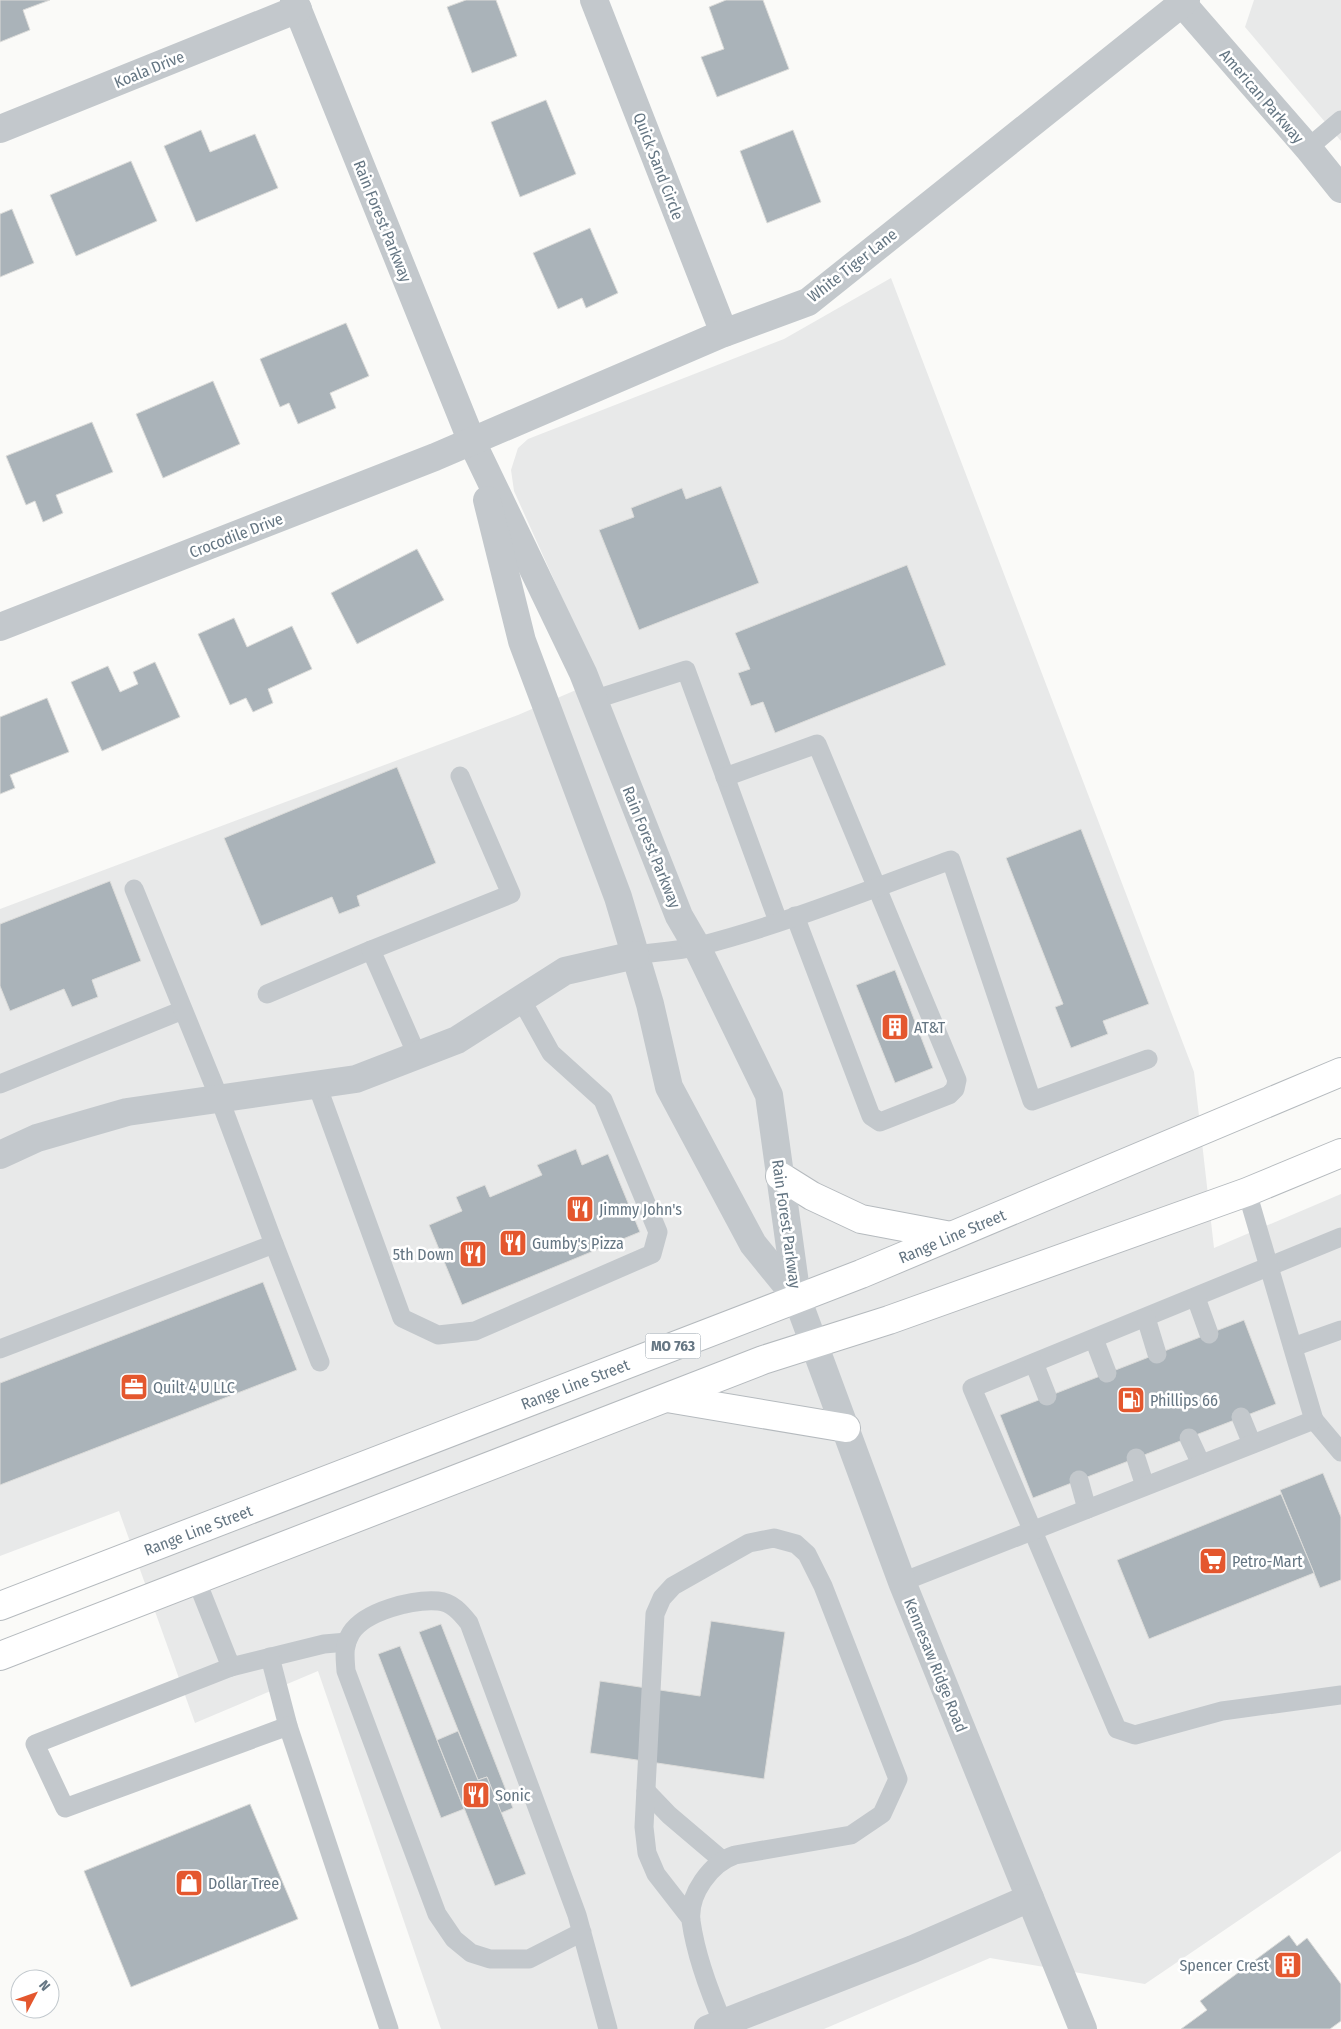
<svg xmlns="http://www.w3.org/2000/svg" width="1341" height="2029" font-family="'Fira Sans Condensed',sans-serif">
<rect width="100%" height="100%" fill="#fafaf8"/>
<g fill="#e8e9e9">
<polygon points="1254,0 1341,0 1341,141 1245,27"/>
<polygon points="891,278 1194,1072 1214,1248 1341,1194 1341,1851 1145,1984 990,1958 824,2029 441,2029 318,1671 195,1723 119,1511 0,1556 0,909 518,715 599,680 514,491 511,470 518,448 528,439 784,339"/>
</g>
<g fill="#aab3b9" stroke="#dcdcda">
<polygon points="0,0 50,0 23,10 30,30 0,42"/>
<polygon points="466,0 496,0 517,56 472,73 447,7"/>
<polygon points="726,0 763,0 789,69 717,97 701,57 724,49 709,7"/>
<polygon points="546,100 576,174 520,197 491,122"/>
<polygon points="201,130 210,152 255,134 278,188 196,222 164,146"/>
<polygon points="793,130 821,202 767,223 740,151"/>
<polygon points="131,161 157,221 76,256 50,195"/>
<polygon points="12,209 34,263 0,277 0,214"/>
<polygon points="590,228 618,293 586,308 582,298 558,309 533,253"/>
<polygon points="346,323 369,376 330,393 336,408 298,424 289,403 280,407 260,359"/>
<polygon points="213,381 240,444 163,478 136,414"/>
<polygon points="92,422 113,472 56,495 63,513 43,522 35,501 26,505 6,456"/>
<polygon points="721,486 759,583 639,630 599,530 634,517 631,508 682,488 686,499"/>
<polygon points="417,549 444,600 357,644 331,593"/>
<polygon points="907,565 946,665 775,733 763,702 751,706 738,673 750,669 735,633"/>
<polygon points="234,618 247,647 292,626 312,669 268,689 273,703 253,712 246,698 230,705 198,634"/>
<polygon points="155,662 180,717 102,751 71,682 108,666 120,692 138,684 133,672"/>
<polygon points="47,698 69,752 10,775 15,788 0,794 0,717"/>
<polygon points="397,767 436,863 357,896 360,906 339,914 332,897 261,926 224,838"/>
<polygon points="1081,829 1149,1004 1103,1021 1108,1034 1071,1048 1055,1007 1063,1004 1006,858"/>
<polygon points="110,881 141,961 92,980 98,997 72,1007 64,989 10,1011 0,986 0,924"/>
<polygon points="895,970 933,1068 895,1083 856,985"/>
<polygon points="576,1149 582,1165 608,1154 640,1232 462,1305 429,1225 462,1211 456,1197 485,1185 490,1197 542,1175 537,1165"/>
<polygon points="263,1282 297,1370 0,1485 0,1383"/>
<polygon points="1244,1320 1276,1404 1033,1498 1000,1415"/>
<polygon points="1323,1473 1341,1517 1341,1580 1320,1588 1280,1490"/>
<polygon points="1281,1494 1314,1573 1149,1639 1117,1560"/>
<polygon points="711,1621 785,1632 764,1779 590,1753 600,1681 700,1696"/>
<polygon points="441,1624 513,1808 501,1813 487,1777 478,1780 419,1632"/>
<polygon points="400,1646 464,1809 441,1818 378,1654"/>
<polygon points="458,1731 478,1780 487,1777 526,1874 495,1886 437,1740"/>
<polygon points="250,1804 298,1919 131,1987 84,1871"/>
<polygon points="1289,1935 1297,1946 1307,1938 1341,1984 1341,2021 1330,2029 1181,2029 1207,2010 1200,2001"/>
</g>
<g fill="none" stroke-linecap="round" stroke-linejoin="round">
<defs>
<g id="primary">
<polyline points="780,1176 812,1196 861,1219 951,1236"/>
<polyline points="667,1398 846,1428"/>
<polyline points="0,1606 861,1274 1341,1072"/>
<polyline points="0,1656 763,1360 889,1320 1247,1192 1341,1153"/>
</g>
</defs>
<use href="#primary" stroke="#b5babe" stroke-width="30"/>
<g stroke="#c3c8cc" stroke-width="19">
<polyline points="1308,148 1341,120"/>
<polyline points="593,700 686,670 778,921"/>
<polyline points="725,777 817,744 957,1080 955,1089 949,1095 880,1122 871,1116 795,916"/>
<path d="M635,955C656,952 678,951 699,946C785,924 868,890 951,860L1032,1101L1148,1059"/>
<polyline points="267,994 371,950"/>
<polyline points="417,1055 371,950 511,894 460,776"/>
<polyline points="0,1084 183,1010"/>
<polyline points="317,1085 402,1318 438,1335 475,1331 652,1254 658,1232 603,1100 551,1053 521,999"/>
<polyline points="1341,1237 972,1388 1117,1729 1135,1735 1222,1711 1341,1695"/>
<polyline points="274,1244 320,1362"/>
<polyline points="1196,1298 1209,1334"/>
<polyline points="1146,1318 1157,1354"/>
<polyline points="1094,1339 1107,1373"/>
<polyline points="1293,1347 1341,1330"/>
<polyline points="0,1349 274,1244 220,1100 134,889"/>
<polyline points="1034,1363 1047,1396"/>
<polyline points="1241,1417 1252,1444"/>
<polyline points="1314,1420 1341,1452"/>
<polyline points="1189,1438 1201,1464"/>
<polyline points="1136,1458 1145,1486"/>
<polyline points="1079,1480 1087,1509"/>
<polyline points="196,1579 231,1667 324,1644 347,1642"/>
<polyline points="902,1582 1314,1420 1247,1192"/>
<polyline points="270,1657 288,1726"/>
<polyline points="231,1667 35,1744 65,1808 288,1726 389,2029"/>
<polyline points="646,1791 669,1815 722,1860"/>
<path d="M691,1919L656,1874L647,1853L644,1827L655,1614L662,1598L673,1586L749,1543L774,1538L796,1544L807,1554L823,1586L898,1779L882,1814L851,1835L735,1855C711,1863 688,1894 691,1921C696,1956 709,1991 723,2023"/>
<path d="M582,1932L529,1959H490L471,1953L454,1939L437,1914L346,1671C345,1657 343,1646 351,1633C365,1611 413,1599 438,1601C452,1602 461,1613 469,1623L577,1915L608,2029"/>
</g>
<g stroke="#c3c8cc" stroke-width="28">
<polyline points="294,0 472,442 583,673 679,916 697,947 769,1095 797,1298 902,1582 1083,2029"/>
<polyline points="594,0 724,333"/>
<polyline points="1182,3 1308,148 1341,189"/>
<polyline points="0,129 298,9"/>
<polyline points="487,500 522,641 618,897 650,1004 669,1087 753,1244 797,1298"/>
<polyline points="0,627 435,457 724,333 808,302 1186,0"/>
<polyline points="0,1155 37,1138 127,1112 356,1079 457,1040 565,971 635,955"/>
<polyline points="708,2029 913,1949 1030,1898"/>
</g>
<use href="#primary" stroke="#fff" stroke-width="28"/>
</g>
<defs>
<symbol id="building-square" viewBox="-11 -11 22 22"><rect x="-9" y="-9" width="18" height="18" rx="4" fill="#e4572e" stroke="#fff"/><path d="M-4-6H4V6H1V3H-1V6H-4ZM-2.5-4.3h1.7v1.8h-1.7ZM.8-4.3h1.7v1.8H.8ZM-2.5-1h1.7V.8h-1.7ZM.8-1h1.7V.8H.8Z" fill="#fff"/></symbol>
<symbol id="restaurant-square" viewBox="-11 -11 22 22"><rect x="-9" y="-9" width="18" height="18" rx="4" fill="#e4572e" stroke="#fff"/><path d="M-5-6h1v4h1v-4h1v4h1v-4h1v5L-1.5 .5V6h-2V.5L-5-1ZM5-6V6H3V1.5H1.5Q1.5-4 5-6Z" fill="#fff"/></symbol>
<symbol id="office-square" viewBox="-11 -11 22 22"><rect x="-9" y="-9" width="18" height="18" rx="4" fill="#e4572e" stroke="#fff"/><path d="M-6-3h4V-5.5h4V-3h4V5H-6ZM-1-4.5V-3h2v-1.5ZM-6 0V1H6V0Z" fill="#fff"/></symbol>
<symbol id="fuel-square" viewBox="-11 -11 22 22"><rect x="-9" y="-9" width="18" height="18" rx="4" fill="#e4572e" stroke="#fff"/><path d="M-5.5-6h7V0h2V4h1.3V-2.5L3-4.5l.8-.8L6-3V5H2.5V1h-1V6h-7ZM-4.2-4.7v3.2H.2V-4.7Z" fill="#fff"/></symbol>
<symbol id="supermarket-square" viewBox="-11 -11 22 22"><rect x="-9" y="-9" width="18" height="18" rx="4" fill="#e4572e" stroke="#fff"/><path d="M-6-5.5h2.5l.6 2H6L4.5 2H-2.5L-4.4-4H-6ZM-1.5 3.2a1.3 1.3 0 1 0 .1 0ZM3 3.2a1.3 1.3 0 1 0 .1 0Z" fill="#fff"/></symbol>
<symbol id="shop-square" viewBox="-11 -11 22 22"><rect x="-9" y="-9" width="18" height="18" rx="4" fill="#e4572e" stroke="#fff"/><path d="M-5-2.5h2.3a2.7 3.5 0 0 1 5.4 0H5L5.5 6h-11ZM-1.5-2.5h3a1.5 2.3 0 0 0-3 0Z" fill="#fff"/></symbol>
</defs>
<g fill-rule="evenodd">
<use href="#building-square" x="879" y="1011" width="32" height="32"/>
<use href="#restaurant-square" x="564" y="1193" width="32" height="32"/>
<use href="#restaurant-square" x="497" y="1227" width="32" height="32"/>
<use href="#restaurant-square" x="457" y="1238" width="32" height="32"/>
<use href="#office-square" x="118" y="1371" width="32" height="32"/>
<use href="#fuel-square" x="1115" y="1384" width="32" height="32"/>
<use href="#supermarket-square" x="1197" y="1545" width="32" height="32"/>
<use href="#restaurant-square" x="460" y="1779" width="32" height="32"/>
<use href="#shop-square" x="173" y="1867" width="32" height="32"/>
<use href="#building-square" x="1272" y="1949" width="32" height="32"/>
</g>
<g text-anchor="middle" stroke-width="5" stroke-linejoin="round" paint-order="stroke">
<rect fill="#fff" stroke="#939fa8" stroke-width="1" x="645.5" y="1333.5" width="55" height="25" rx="4"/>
<g font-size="15" font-weight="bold" fill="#657683">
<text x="673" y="1351">MO 763</text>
</g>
<g font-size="16" fill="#657683" stroke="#fff">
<text transform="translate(149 69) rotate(-22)" y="6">Koala Drive</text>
<text transform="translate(1262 96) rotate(49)" y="6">American Parkway</text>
<text transform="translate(659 166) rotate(69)" y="6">Quick Sand Circle</text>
<text transform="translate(383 221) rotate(68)" y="6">Rain Forest Parkway</text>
<text transform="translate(852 265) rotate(-38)" y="6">White Tiger Lane</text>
<text transform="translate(236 535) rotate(-21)" y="6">Crocodile Drive</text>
<text transform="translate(652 847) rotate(68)" y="6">Rain Forest Parkway</text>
<text transform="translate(787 1224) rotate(82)" y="6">Rain Forest Parkway</text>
<text transform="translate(952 1236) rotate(-23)" y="6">Range Line Street</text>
<text transform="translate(575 1384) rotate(-21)" y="6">Range Line Street</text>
<text transform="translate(198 1530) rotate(-21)" y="6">Range Line Street</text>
<text transform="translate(936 1665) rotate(68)" y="6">Kennesaw Ridge Road</text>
</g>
<g font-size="16" fill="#657683" stroke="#fff" text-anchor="start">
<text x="914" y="1033">AT&amp;T</text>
<text x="599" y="1215">Jimmy John's</text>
<text x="532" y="1249">Gumby's Pizza</text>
<text x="454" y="1260" text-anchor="end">5th Down</text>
<text x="153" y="1393">Quilt 4 U LLC</text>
<text x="1150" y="1406">Phillips 66</text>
<text x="1232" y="1567">Petro-Mart</text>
<text x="495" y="1801">Sonic</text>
<text x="208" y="1889">Dollar Tree</text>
<text x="1269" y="1971" text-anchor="end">Spencer Crest</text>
</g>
</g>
<g transform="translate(35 1994) rotate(49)"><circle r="24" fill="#ffffff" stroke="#c1c8cd"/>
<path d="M0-4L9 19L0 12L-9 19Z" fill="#e4572e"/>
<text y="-8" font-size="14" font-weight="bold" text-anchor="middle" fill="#657683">N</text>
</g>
</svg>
